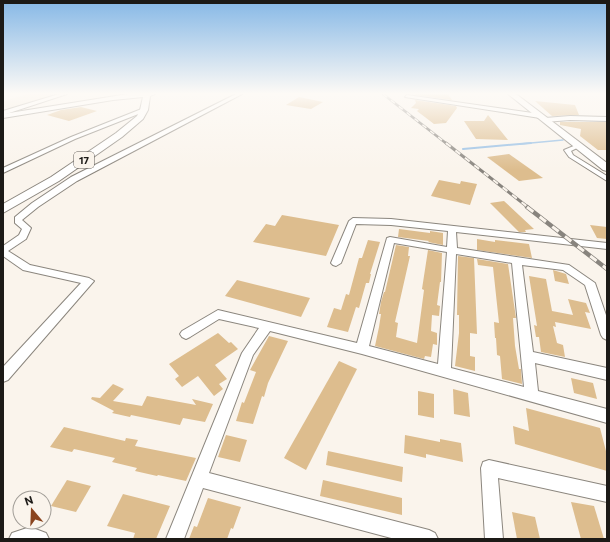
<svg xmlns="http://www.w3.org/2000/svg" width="610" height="542" font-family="Commissioner,sans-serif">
<rect width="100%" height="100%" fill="#faf4ec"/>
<polygon fill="#f3e9d9" points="28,94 65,94 14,110 3,107 3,101"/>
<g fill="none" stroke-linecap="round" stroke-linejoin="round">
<polyline stroke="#93bde4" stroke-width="1.5" points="520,144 563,140"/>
<polyline stroke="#93bde4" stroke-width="2" points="463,149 531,143"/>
</g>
<g fill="#ddbd8e">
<polygon points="415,94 448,94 452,100 415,95"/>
<polygon points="299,97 323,102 311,109 286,105"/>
<polygon points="415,100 456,106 457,108 446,123 434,124 417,111 419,109 411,108 416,103"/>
<polygon points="535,101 575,105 579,115 552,116"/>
<polygon points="81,107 97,111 69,121 47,115 61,110"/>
<polygon points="488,115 508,140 476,139 464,121 484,121"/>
<polygon points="560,122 607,122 607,150 598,150 580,136 581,129 560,125"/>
<polygon points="509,154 543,178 519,181 487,157"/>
<polygon points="439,180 460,184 461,181 477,184 470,205 431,196"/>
<polygon points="504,201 534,229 525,230 526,232 519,232 490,203"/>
<polygon points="282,215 339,225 326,256 253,242 266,224 275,226"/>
<polygon points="590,225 607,227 607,239 597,238"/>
<polygon points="399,229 430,233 430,231 443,233 443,245 428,242 429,241 398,237"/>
<polygon points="477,239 495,242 495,240 529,244 532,258 477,250"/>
<polygon points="368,240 380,242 370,274 371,274 369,283 366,283 359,308 356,307 348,332 327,327 334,308 341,310 346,294 349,295 359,258 362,258"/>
<polygon points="396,245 409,247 408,256 410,256 395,322 398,323 396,337 417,343 424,290 422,289 428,250 442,253 441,282 440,282 437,305 440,306 439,316 432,315 431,331 437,333 437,345 433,344 431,357 425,356 424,359 375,346 379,327 381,314 379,314 381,302 384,292 385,292"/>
<polygon points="458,256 474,258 477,334 470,333 470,356 475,357 475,371 455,366 459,333 459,315 457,315"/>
<polygon points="477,259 508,264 516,318 513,318 515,346 519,369 521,369 522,384 502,379 500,356 497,355 496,338 495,338 494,322 499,323 493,267 478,265"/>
<polygon points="553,270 566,274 569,284 555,281"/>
<polygon points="529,276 546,279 552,311 573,315 568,299 586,303 590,313 585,312 591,329 555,322 556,327 553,326 557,343 563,345 565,357 541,352 539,337 536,337 534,325 537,326"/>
<polygon points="237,280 310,298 301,317 225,296"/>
<polygon points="218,333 229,343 231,342 238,349 215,365 227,379 219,384 223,389 214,396 198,376 182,387 175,379 179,376 169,364"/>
<polygon points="269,336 288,341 268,383 264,397 262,396 253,424 236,421 242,402 244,403 256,372 250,370"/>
<polygon points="339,361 357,369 306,470 284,458"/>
<polygon points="571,378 593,383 597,399 574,393"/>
<polygon points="113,384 124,389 113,401 142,406 147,396 196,405 192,399 213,404 205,422 183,418 180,425 131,415 130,417 112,413 114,411 91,399 92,397 100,398"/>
<polygon points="453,389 468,393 470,417 454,414"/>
<polygon points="418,391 434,394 434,418 418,415"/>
<polygon points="526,408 600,428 607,455 607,471 515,444 513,426 529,431"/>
<polygon points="64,427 125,441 126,438 138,440 135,446 196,458 186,481 158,475 157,476 135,471 137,468 112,462 115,458 74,449 72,452 50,447"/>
<polygon points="226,435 247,440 240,462 218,457"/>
<polygon points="405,435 440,442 440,439 461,443 463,462 426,454 426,458 404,453"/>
<polygon points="328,451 403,467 402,482 326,465"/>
<polygon points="67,480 91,486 76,512 51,506"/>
<polygon points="323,480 402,498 402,515 320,496"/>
<polygon points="123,494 170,506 156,539 133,539 135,533 107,526"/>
<polygon points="208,498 241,507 233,529 231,528 227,539 189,539 194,526 197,527"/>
<polygon points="571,502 594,506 604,539 581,539"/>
<polygon points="512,512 535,517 540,539 517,539"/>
</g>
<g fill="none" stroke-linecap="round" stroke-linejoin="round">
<defs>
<g id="minor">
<polygon points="59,94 67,94 3,115 3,111"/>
<polygon points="236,94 242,94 77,181 38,207 22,220 31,228 26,239 8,251 30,265 89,278 94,281 8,380 3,382 3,367 81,283 23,270 3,256 3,246 19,235 22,229 15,223 15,217 32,203 71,177"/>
<polygon points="407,95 540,114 543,116 540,118 405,97"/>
<polygon points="144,108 147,110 146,111 75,139 3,173 3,168 71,137"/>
<polygon points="570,116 607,117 607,121 570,120 545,122 542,120 545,118"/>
<polygon points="576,145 581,146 571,151 573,155 607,176 607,181 569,157 564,150"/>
<path d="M353,218L391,219L607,243V249L456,232L457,248L569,265L595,283L607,318V340L603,338L601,335L585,285L563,270L522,265L533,352L607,368V380L535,363L538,391L607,409V423L362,354L270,331L253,355L209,473L429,530L435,533L438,539H395L203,488L184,539H166L242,353L259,328L219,319L190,337L186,339L182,337L180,334L182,331L218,310L357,343L387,238L390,237L447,247L448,231L391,225L356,224L341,263L336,266L333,265L331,263L349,221ZM394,243L447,252L438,364L369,346ZM456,254L512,263L524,387L451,368Z"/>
<polygon points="489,460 607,486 607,502 498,478 503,539 485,539 481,468 483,462"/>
<polygon points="30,527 46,533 49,539 9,539 12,533"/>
</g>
<g id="highway">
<polygon points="128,94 155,94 150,96 148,110 143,119 122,137 59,181 3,213 3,204 51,177 116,133 137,116 140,110 143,97 113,100 3,118 3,114"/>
<polygon points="508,94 516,94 607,163 607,171 603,170"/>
</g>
</defs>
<use href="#minor" stroke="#8b867e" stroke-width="2"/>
<use href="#highway" stroke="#8b867e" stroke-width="2"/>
<use href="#minor" fill="#fff" fill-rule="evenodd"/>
<use href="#highway" fill="#fff" fill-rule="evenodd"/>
<defs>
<polyline id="rail-far2" points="383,94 447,144"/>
<polyline id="rail-far1" points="446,143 529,208"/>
<polyline id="rail" points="527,207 607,269"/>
</defs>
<use href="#rail-far2" stroke="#88847e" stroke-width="2.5"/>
<use href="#rail-far1" stroke="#88847e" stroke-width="3"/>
<use href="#rail" stroke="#88847e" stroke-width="4.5"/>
<use href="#rail-far2" stroke="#faf4ec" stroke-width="1.5" stroke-dasharray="5" stroke-linecap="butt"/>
<use href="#rail-far1" stroke="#faf4ec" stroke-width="2" stroke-dasharray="6" stroke-linecap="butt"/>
<use href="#rail" stroke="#faf4ec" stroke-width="3" stroke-dasharray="8" stroke-linecap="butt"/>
</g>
<linearGradient id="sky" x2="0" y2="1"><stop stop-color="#86b8e6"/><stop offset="0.55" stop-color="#fdfaf6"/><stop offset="1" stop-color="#fdfaf6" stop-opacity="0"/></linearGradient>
<rect width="610" height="170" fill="url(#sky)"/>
<g text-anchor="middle" stroke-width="4" stroke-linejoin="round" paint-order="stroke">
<rect fill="#faf4ec" stroke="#5f5b57" stroke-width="1" x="74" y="152" width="20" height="16" rx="3"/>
<g font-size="10" font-weight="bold" fill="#1c1a17">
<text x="84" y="164">17</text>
</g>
</g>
<rect width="610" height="542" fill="none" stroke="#1c1a17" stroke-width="8"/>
<g transform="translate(32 510) rotate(341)"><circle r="19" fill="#faf4ec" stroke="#a19d97"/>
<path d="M0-3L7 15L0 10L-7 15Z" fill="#8a441e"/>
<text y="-6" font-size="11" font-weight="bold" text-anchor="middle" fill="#1c1a17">N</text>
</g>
</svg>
